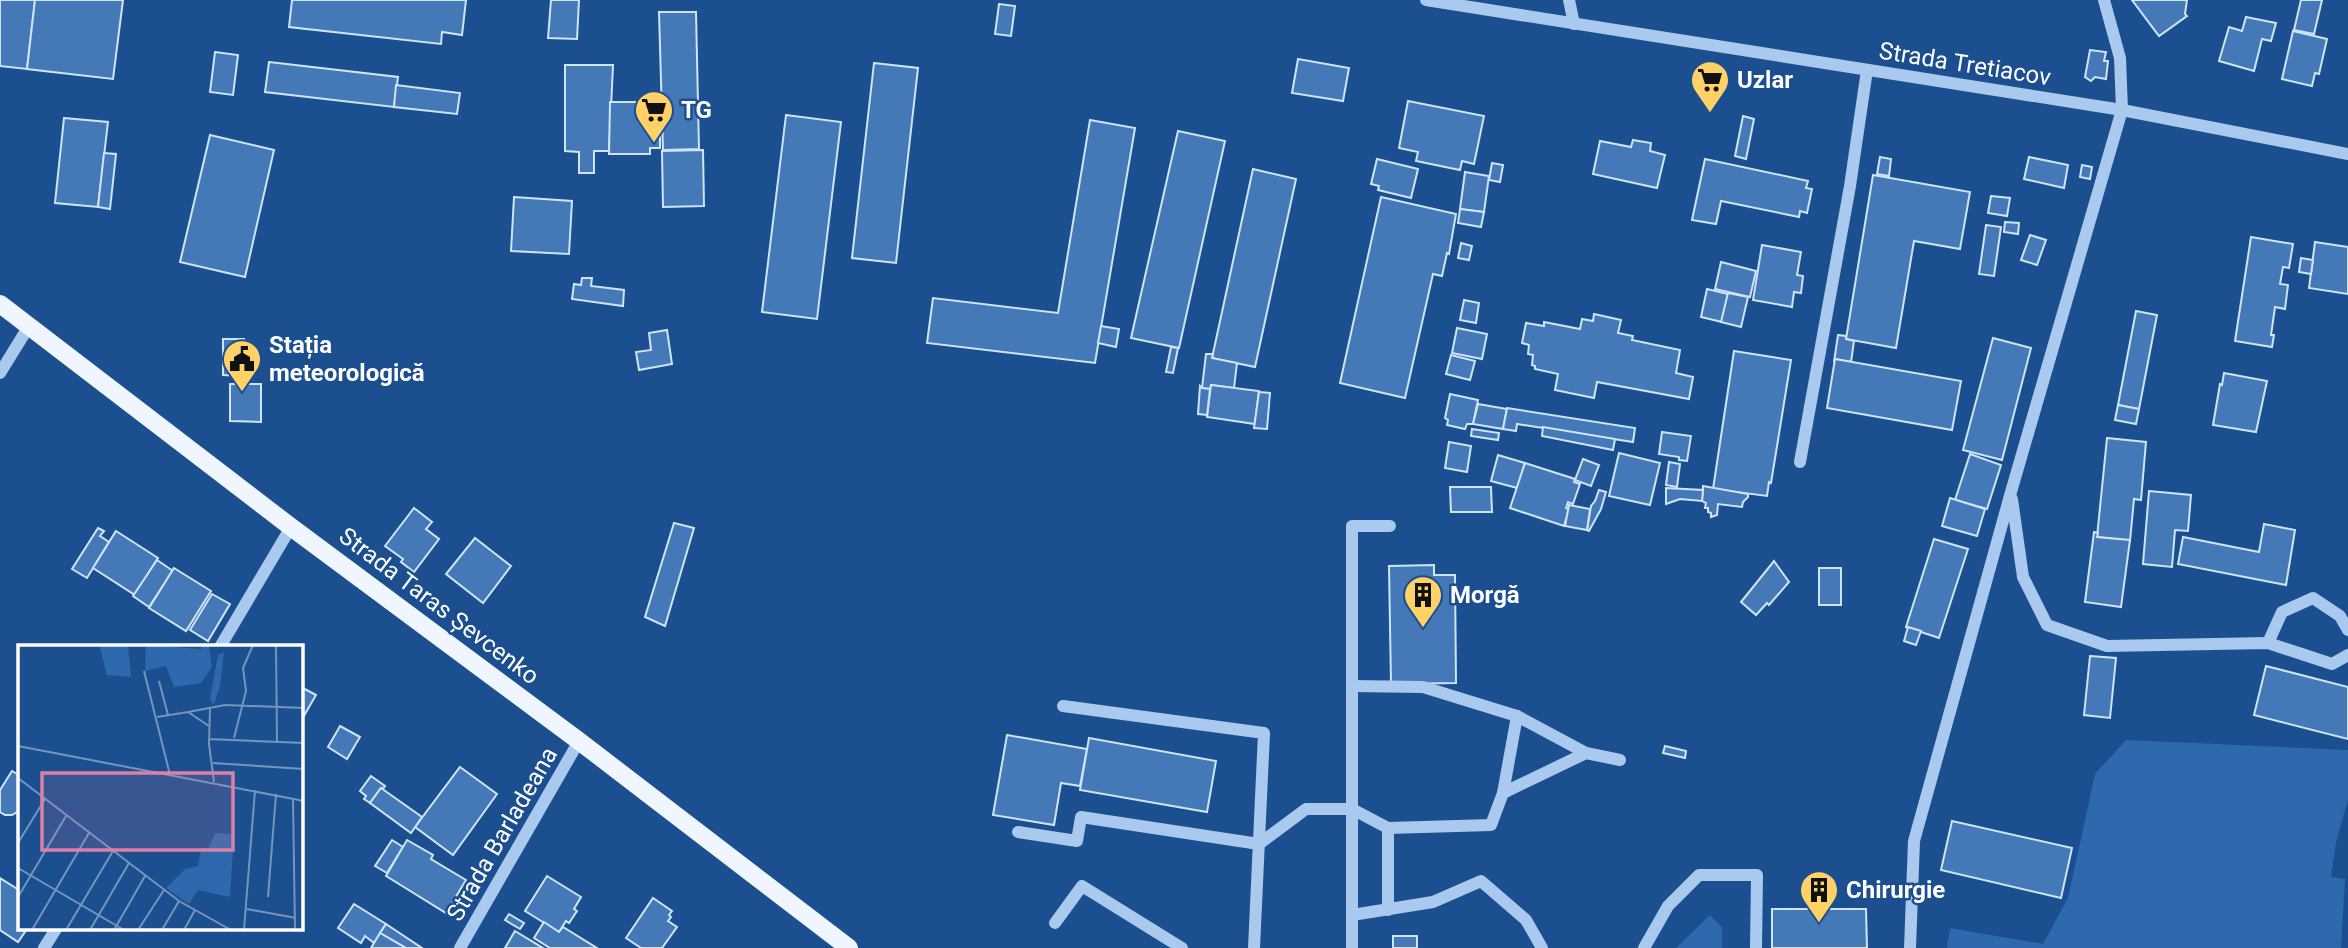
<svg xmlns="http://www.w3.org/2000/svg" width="2348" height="948" font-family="Roboto,sans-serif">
<rect width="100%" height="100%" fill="#1b4f8f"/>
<g fill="#2e69ad">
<polygon points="2126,740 2348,750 2348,800 2336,842 2331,877 2345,879 2341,948 1947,948 1950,928 2043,944 2068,898 2095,774"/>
<polygon points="1710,915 1722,927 1722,948 1676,948"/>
</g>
<g fill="#4478b7" stroke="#cfe3fa" stroke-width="2">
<polygon points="0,0 35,0 27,69 0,66"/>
<polygon points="35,0 123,0 113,79 27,69"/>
<polygon points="292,0 466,0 462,35 442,32 441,44 289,27"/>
<polygon points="551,0 579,0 577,39 548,38"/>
<polygon points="2132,0 2187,0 2185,14 2187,16 2159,36"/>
<polygon points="2301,0 2322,0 2314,34 2294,30"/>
<polygon points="999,4 1015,6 1011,36 995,34"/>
<polygon points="659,12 696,12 699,149 663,150"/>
<polygon points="2246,17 2276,23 2271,41 2262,39 2254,71 2219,61 2229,27 2242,31"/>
<polygon points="2293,31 2327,39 2319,74 2315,73 2312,86 2282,79"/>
<polygon points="2090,50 2106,52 2104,61 2108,61 2106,79 2095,77 2091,81 2085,77"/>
<polygon points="215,52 238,55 233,95 210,92"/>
<polygon points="1298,59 1349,68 1343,101 1292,93"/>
<polygon points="269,62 398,77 394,107 265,92"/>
<polygon points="874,63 918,68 896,263 852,258"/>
<polygon points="565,65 613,65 609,151 594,151 594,173 579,173 579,152 565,151"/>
<polygon points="396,85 460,93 457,114 394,107"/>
<polygon points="1408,101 1484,116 1474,164 1462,161 1460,170 1416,161 1418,152 1399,148"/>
<polygon points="610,102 660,102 660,148 650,148 650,154 609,154"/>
<polygon points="786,115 841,122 817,319 762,312"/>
<polygon points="1743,116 1754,119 1746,159 1735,156"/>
<polygon points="64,118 108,122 98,207 55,203"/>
<polygon points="1090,120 1135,128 1095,363 927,343 933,298 1058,313"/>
<polygon points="1178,131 1225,141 1179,348 1131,338"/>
<polygon points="210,135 274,150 245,277 180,262"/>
<polygon points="1633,140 1651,143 1650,151 1665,155 1657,188 1593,174 1600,141 1631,147"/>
<polygon points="703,150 704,206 663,207 662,151"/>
<polygon points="104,153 116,154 110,209 98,207"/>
<polygon points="1880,157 1891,159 1889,176 1877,174"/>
<polygon points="2029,157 2068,165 2064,188 2024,179"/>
<polygon points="1377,159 1418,169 1411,198 1378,190 1379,186 1371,184"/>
<polygon points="1705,159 1808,181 1806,188 1812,189 1807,213 1800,211 1799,217 1721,201 1716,224 1692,220"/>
<polygon points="1492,163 1503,165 1500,182 1489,180"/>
<polygon points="2082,165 2092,167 2090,179 2080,177"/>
<polygon points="1253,169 1296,179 1255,367 1212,358"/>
<polygon points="1465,172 1489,176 1484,212 1460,209"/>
<polygon points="1873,175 1970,192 1960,249 1914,241 1896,348 1846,339"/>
<polygon points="1991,196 2010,198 2007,216 1988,213"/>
<polygon points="514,197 572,201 569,254 511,251"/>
<polygon points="1381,197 1456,214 1449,254 1447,253 1442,276 1433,274 1405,398 1340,383"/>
<polygon points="1460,209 1484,212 1481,227 1458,223"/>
<polygon points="2005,222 2019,223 2018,234 2004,232"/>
<polygon points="1986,225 2001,227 1994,276 1979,274"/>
<polygon points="2030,235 2046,240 2037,265 2021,260"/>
<polygon points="2251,237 2293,244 2289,268 2283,267 2280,284 2288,285 2285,309 2275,307 2271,335 2274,335 2272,347 2235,341"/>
<polygon points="2315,242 2348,247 2348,294 2309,288"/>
<polygon points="1461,243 1472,246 1469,260 1458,258"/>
<polygon points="1762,245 1801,252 1797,275 1803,276 1801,293 1794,292 1792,307 1753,300"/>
<polygon points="2301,258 2313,260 2311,274 2299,272"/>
<polygon points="1721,262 1756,271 1750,297 1715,289"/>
<polygon points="582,278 592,278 591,286 624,290 623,306 572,299 574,284 581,285"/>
<polygon points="1707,289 1728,294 1722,322 1701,317"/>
<polygon points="1728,293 1748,297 1741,327 1721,322"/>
<polygon points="1464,300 1479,303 1476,323 1460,320"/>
<polygon points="2136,311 2157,315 2139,409 2118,405"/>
<polygon points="1594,314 1621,320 1618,333 1633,336 1632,340 1680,350 1676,373 1693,377 1689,399 1597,382 1594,398 1555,390 1558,374 1535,369 1535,366 1532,365 1533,355 1528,354 1529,345 1522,343 1526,323 1544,326 1544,322 1580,329 1582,319 1593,321"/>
<polygon points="1101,326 1119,329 1116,347 1098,343"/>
<polygon points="1457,328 1487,334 1482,359 1452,353"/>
<polygon points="667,330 672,364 639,370 636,352 651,350 649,333"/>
<polygon points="1838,335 1846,336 1846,339 1854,341 1851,362 1835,359 1834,362"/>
<polygon points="1993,338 2031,348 2002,460 1963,450"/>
<polygon points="223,339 244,339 244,376 223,375"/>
<polygon points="1171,347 1178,348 1173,373 1166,372"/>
<polygon points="1734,351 1791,360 1771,483 1769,482 1767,496 1713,489"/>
<polygon points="1206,354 1213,354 1212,358 1237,363 1234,388 1211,385 1210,389 1202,388"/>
<polygon points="1451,355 1475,361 1470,380 1446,374"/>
<polygon points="1835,359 1961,381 1952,430 1827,408"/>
<polygon points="2224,373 2267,381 2256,432 2213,425 2220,384 2222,385"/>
<polygon points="230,384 261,384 261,422 230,421"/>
<polygon points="1211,385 1259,391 1255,424 1207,417"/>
<polygon points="1200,386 1202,388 1210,389 1207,415 1198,414"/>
<polygon points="1259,392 1270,393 1267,429 1254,428"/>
<polygon points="1450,394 1478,400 1473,424 1467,424 1465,429 1447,425 1448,420 1445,418"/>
<polygon points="1478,404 1507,409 1503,429 1473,424"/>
<polygon points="2118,405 2139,409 2136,424 2115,420"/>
<polygon points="1507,408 1635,428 1633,442 1517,424 1516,431 1503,429"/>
<polygon points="1543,427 1615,439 1613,450 1542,436"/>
<polygon points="1472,429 1499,433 1498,440 1471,436"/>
<polygon points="1662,432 1691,436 1687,461 1679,460 1679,457 1659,454"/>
<polygon points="2107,438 2146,442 2141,500 2134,499 2130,541 2097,537"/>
<polygon points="1449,442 1471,446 1467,472 1445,468"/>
<polygon points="1619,453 1660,463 1650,505 1609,496"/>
<polygon points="1970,454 2001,465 1987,509 1955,500"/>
<polygon points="1498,455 1525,463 1517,488 1491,481"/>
<polygon points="1583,459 1599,465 1591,486 1575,480"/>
<polygon points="1669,462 1680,464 1677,487 1666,485"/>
<polygon points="1525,463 1575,479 1574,482 1580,484 1573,504 1568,502 1566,508 1569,509 1564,526 1510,508"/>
<polygon points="1703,486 1748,494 1748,497 1743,502 1742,507 1718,504 1717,515 1711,517 1711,513 1708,512 1708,508 1705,508 1706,503 1702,501"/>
<polygon points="1450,487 1491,487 1492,512 1451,512"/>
<polygon points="1666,488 1703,490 1702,501 1680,499 1666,504"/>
<polygon points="1599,490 1606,492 1601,509 1589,531 1587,530 1591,506 1595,501"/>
<polygon points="2149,491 2191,495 2188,531 2175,530 2172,567 2143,564"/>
<polygon points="1950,498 1985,509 1977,536 1942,526"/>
<polygon points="1569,505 1590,509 1587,530 1565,526"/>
<polygon points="414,508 432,522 426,529 439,539 414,572 401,562 403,559 385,546"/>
<polygon points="674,523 694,528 665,626 645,617"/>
<polygon points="2264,524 2295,530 2286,585 2178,564 2183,537 2259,552"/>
<polygon points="98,528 104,531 100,536 109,542 87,578 72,569"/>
<polygon points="116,531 158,558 135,595 93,568"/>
<polygon points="2094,532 2098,533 2097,537 2130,540 2121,607 2085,602"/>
<polygon points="475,538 511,566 483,603 446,574"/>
<polygon points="1934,539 1968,549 1939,638 1906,627"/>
<polygon points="157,560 173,571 149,607 133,596"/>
<polygon points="1774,561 1789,582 1769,605 1767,603 1756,615 1741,602"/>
<polygon points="1434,565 1434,575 1455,575 1456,683 1391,684 1389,566"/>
<polygon points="174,568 211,591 186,631 149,608"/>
<rect x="1819" y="568" width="22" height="37"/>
<polygon points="212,594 230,604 208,641 190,630"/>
<polygon points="1908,627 1921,631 1916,645 1904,641"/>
<polygon points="2090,656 2116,658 2110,718 2084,715"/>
<polygon points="2266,666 2348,687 2348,739 2254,715"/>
<polygon points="301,687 316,695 301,721"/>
<polygon points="340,726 360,737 347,759 328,747"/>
<polygon points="1007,735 1087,749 1080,786 1061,783 1054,825 993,815"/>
<polygon points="1089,738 1216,761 1207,812 1080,790"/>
<polygon points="1665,746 1686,751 1685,758 1663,753"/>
<polygon points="460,767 497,794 453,855 415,827"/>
<polygon points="12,771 19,775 19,811 12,815 5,815 0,812 0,790"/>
<polygon points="371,776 385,786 383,789 381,788 370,803 364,799 366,796 360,791"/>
<polygon points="381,788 422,817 411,833 370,803"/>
<polygon points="1952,821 2072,848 2061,898 1941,870"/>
<polygon points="392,840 403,847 387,873 375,866"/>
<polygon points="407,840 433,855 431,859 466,880 446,913 386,876"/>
<polygon points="547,876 581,897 574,909 577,911 569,923 566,921 559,932 525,911"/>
<polygon points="0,878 19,890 19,929 27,929 18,942 0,930"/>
<polygon points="653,898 672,911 669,915 671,917 668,921 677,927 662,948 641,948 626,938"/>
<polygon points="354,904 386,924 374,943 365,936 361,943 338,928"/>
<polygon points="1772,909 1866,909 1867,948 1772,948"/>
<polygon points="509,914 524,923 520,929 505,920"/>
<polygon points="544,922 559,932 563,927 597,948 550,948 534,938"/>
<polygon points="386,924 422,948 406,948 380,933"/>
<polygon points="515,931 543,948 505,948"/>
<polygon points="380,933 406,948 371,948"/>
<rect x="1393" y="936" width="24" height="12"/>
</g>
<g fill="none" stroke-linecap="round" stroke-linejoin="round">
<g stroke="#a9c9ee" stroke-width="12">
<polyline points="1426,0 2122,110 2348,154"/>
<polyline points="1569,0 1574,24"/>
<polyline points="0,373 29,326"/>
<polyline points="1800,462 1850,186 1867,70"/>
<polyline points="2012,499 2023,577 2047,625 2107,646 2268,643 2332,664 2348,655"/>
<polyline points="2268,643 2282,612 2313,598 2340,616 2348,630"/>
<polyline points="220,647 291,527"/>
<polyline points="1352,686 1423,687 1517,716 1586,753"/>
<polyline points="1063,706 1264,733 1254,948"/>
<polyline points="1503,793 1517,716"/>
<polyline points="1388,828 1388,910"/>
<polyline points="1018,832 1077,841 1081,817 1259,844 1306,809 1352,809 1388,828 1491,825 1503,793 1586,753 1620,760"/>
<polyline points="1352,915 1433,902 1481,881 1526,920 1542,948"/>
<polyline points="1055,923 1082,886 1182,948"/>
<polyline points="44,948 56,929"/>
<polyline points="460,948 579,741"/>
<polyline points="1352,948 1352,526 1390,526"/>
<polyline points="1644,948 1668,906 1699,875 1757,875 1756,948"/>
<polyline points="1910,948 1914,841 2011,492 2122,110 2120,58 2104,0"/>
</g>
<polyline stroke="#f0f6ff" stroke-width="18" points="0,304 291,527 579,741 849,948"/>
</g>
<defs>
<symbol id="supermarket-pin" viewBox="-11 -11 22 30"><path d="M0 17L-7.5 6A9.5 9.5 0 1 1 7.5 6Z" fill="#ffd166" stroke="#1b4f8f"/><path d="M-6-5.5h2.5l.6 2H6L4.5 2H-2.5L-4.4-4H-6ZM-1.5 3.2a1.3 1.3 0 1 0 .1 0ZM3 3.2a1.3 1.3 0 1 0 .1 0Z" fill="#111"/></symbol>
<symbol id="civic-pin" viewBox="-11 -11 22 30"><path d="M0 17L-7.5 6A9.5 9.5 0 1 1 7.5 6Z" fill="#ffd166" stroke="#1b4f8f"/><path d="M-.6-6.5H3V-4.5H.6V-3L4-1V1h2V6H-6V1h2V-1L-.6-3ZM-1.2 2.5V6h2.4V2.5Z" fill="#111"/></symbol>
<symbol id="building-pin" viewBox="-11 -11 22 30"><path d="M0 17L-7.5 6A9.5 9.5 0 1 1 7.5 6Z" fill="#ffd166" stroke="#1b4f8f"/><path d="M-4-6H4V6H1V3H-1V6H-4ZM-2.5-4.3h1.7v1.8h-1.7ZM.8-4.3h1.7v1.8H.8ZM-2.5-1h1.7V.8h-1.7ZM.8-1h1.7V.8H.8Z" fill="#111"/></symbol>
</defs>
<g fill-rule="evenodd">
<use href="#supermarket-pin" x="1688" y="58" width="44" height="60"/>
<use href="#supermarket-pin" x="632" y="88" width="44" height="60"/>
<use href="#civic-pin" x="220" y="337" width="44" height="60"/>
<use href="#building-pin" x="1401" y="573" width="44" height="60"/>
<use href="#building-pin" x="1797" y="868" width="44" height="60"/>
</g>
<g text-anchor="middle" stroke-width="5" stroke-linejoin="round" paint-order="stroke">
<g font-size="24" fill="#fff" stroke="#1b4f8f">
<text transform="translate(1965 64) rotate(9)" y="8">Strada Tretiacov</text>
<text transform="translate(439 606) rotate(37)" y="8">Strada Taras Șevcenko</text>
<text transform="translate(502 834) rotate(-60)" y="8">Strada Barladeana</text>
</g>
<g font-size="24" font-weight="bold" fill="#fff" stroke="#1b4f8f" text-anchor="start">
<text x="1737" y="88">Uzlar</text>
<text x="681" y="118">TG</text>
<text x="269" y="353">Stația<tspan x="269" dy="28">meteorologică</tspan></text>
<text x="1450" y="603">Morgă</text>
<text x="1846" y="898">Chirurgie</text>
</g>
</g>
<g transform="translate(18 645)">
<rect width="285" height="285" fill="#1b4f8f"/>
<path d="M81,0H110L113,32L89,30ZM128,0L183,4V0H191L194,22L183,38L156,42L148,21L127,26ZM206,7L202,41L196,60L192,54L200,10ZM197,188L216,189L212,252L180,245L171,259L148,243L167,224L180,221L183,203L190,204Z" fill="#2e69ad"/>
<path fill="none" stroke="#7695bc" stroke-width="2" d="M258,0L259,96M126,26L152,130M141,36L150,70M192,64L191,99L196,137M170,67L207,60L286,63M139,72L170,67L191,81M216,93L228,46L225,23L235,0M191,94L286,98M0,101L286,156M195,118L286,124M0,133L161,256L213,285M275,154L277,285M0,198L27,154M0,223L106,285M0,252L48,171M250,252L258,149M229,264L278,273M14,285L71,188M48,285L95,206M72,285L111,218M96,285L127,231M120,285L146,245M144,285L161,256M166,285L177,265M226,285L237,145"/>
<path fill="#dd80a5" fill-opacity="0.15" stroke="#dd80a5" stroke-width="3.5" d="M24,128H215V205H24Z"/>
<rect width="285" height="285" fill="none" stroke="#fff" stroke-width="3.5"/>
</g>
</svg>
